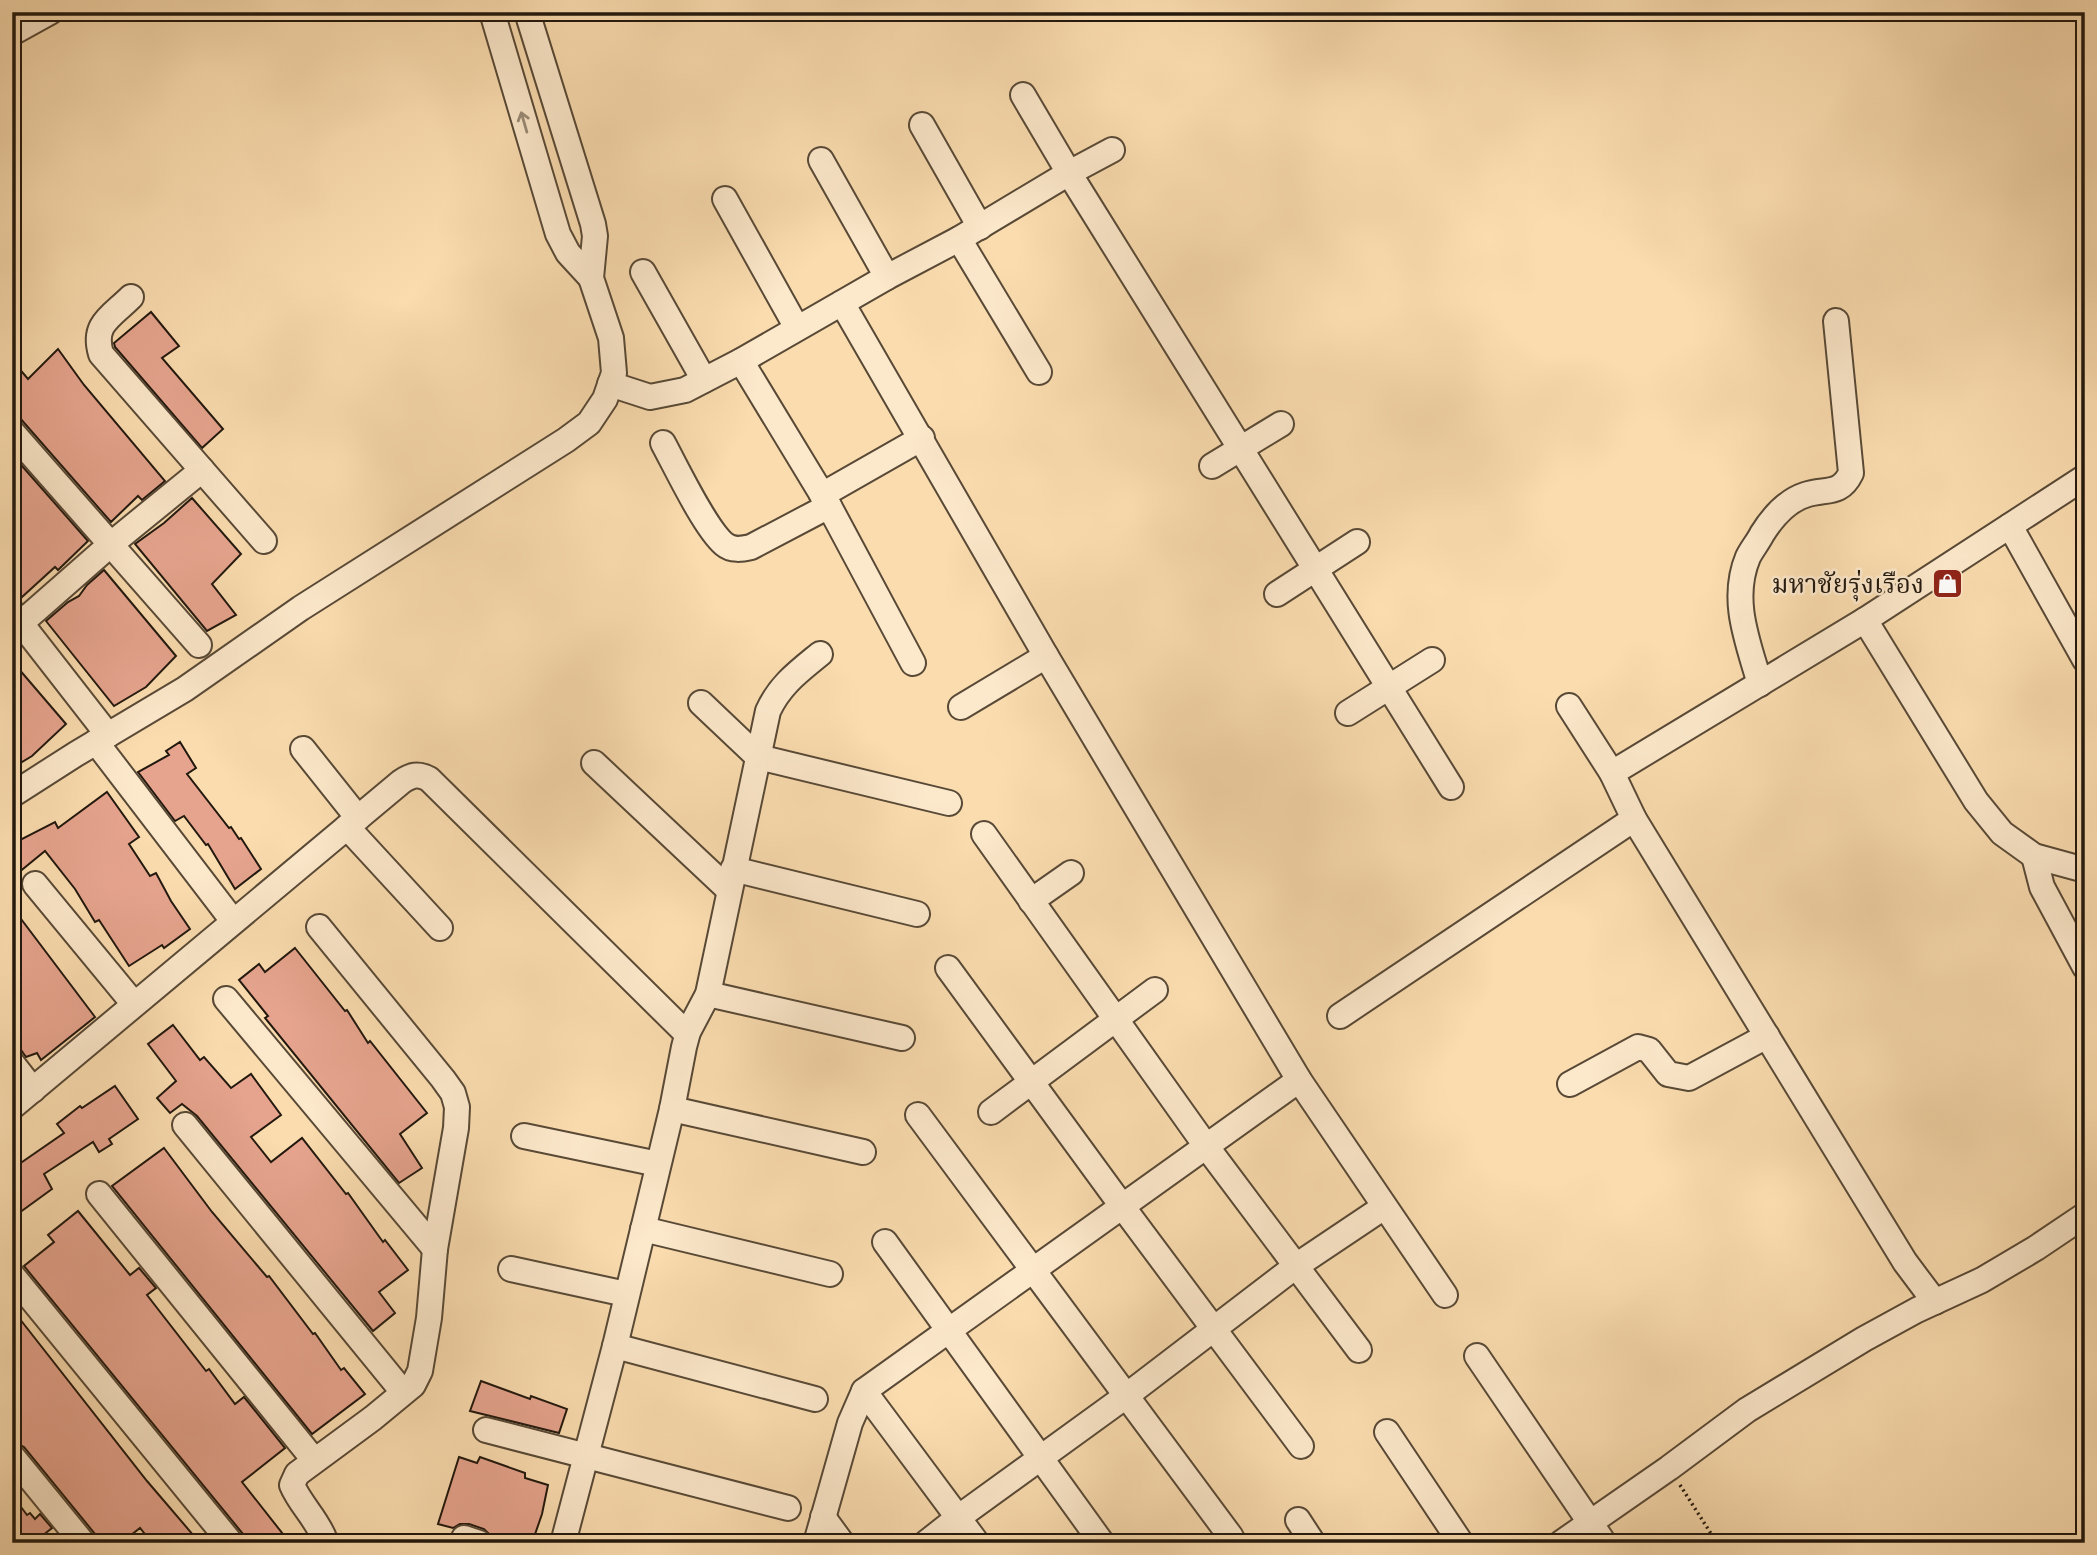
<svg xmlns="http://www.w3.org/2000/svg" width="2097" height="1555" font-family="'Gentium Book Plus','Noto Serif Thai',serif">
<rect width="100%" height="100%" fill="#fadcaf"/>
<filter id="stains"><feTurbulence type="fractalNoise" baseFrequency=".00286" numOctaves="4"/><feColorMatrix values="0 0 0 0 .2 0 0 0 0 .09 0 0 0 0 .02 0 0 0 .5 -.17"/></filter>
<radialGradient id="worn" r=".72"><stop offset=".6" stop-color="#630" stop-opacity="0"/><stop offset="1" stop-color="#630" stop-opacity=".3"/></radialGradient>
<g fill="#e6a48e" stroke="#22180e" stroke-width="2">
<polygon points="151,312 179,346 162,358 223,429 202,448 115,347 114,343"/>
<polygon points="58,349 84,385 165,481 142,500 138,496 111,522 12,409 12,360 28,379"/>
<polygon points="15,458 88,541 58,570 55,567 22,597 12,585 12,461"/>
<polygon points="192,498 241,554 212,584 236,615 207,631 135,544 164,523"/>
<polygon points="104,570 176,656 146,687 114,706 46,621 68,602 79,596 87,585"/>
<polygon points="12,661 66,724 32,756 12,768"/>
<polygon points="180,742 196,768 187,774 229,828 231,827 239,839 241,838 261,869 235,889 208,844 206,845 184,816 175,821 138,772 169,755 166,751"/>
<polygon points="107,792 139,837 129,844 150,876 156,873 171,901 190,929 164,948 162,945 129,966 99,920 95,922 75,889 45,851 12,878 12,844 55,822 58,828"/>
<polygon points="12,907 95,1017 41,1060 37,1053 26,1057 12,1037"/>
<polygon points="295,948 345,1011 347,1010 368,1043 370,1041 427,1113 400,1134 422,1168 399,1183 265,1018 268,1016 239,980 259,964 265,972"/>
<polygon points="173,1025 200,1060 204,1057 231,1088 251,1074 281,1115 251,1137 271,1162 302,1138 346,1194 348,1193 383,1242 385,1240 408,1270 379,1292 395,1313 373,1331 197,1116 182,1104 170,1113 157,1098 176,1081 148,1044"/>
<polygon points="115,1086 138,1119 109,1139 112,1144 99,1152 93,1142 44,1174 52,1189 12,1218 12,1169 64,1133 57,1124 80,1106 82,1108"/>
<polygon points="164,1148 212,1212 267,1277 269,1276 313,1334 315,1333 341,1370 344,1368 365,1394 312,1434 112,1186"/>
<polygon points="78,1211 130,1275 139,1268 156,1288 147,1295 206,1371 209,1369 235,1404 244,1397 285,1448 242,1482 290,1543 246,1543 243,1534 24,1266 54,1242 48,1235"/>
<polygon points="12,1309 147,1481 194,1536 185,1543 152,1543 140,1528 121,1543 98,1543 95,1534 24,1447 12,1441"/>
<polygon points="481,1381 530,1399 531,1396 567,1409 559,1433 470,1411"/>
<polygon points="459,1457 477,1463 480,1457 525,1473 525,1478 548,1485 542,1514 532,1543 510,1536 507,1540 491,1536 484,1529 469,1524 460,1524 453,1528 438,1524"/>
<polygon points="12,1495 27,1515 30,1513 35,1519 40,1514 52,1528 33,1543 12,1543"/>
</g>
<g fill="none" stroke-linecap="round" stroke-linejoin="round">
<defs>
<g id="minor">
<polyline points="492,12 558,234 568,253 591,278"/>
<polyline points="12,33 50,12"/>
<polyline points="1023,95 1069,173 1451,787"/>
<polyline points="922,125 980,227"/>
<polyline points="821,160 887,277"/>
<polyline points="725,199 797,328"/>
<polyline points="959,239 1039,372"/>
<polyline points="643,272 704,380"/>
<path d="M131,297C111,317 92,324 101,354L202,470"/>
<polyline points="842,303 1046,656 1299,1080 1445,1295"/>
<polyline points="741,361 829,506 913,663"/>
<polyline points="610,384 650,397 685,390 741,361 887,277 959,239 1069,173 1112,150"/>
<polyline points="12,432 199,645"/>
<path d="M663,443C676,467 705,528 724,544C732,551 742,549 751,547L829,506"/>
<polyline points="1212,466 1281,424"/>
<polyline points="822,495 922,438"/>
<polyline points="2010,526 2085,660"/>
<polyline points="1277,594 1357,542"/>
<polyline points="13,613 108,735"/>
<polyline points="1865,620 1976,801 2002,833 2034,856 2085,870"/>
<polyline points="12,631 110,545 202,470 264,541"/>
<path d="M1760,684C1748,642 1730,600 1748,557C1752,549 1758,542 1762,534C1772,518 1787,501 1805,495C1826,488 1840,496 1851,473L1836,321"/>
<polyline points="701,703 758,757 949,803"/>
<polyline points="1569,706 1612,773 1634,819 1905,1262 1935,1302"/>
<polyline points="961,707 1046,656"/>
<polyline points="1348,713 1432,660"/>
<polyline points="96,742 233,921"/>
<polyline points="303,749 358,818"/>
<polyline points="594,763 729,890"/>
<polyline points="1612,773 1865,620 2085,477"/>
<polyline points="12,795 76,754 185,689 301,608 566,440 589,423 605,399 614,373 611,338 591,278 595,236 593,224 527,12"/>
<polyline points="347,827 440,928"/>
<polyline points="984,834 1206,1146 1359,1350"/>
<polyline points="2034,856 2042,887 2085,967"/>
<polyline points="733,869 917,914"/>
<polyline points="35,884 134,1004"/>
<polyline points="1031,901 1071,873"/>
<path d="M319,927L443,1079L453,1093L457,1107L456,1128L435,1249L429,1318L420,1371L413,1385L373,1418L297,1474L292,1485C300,1504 316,1518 324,1538L322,1543"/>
<polyline points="948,968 1122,1206 1301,1446"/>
<polyline points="708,994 902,1038"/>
<polyline points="226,999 435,1249"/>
<polyline points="1340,1016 1634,819"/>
<polyline points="12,1063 33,1090"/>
<polyline points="1570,1084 1638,1047 1649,1050 1668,1074 1689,1078 1767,1036"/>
<path d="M12,1107L401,782C411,775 418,773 429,779L682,1029L688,1032"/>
<polyline points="672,1109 863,1152"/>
<polyline points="991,1112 1155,990"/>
<polyline points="918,1115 1231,1537"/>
<polyline points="185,1125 403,1392"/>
<polyline points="524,1136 658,1164"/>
<polyline points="99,1194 314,1460"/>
<polyline points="643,1229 830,1274"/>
<polyline points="885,1242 1102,1543"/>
<polyline points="511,1269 626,1294"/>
<polyline points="12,1275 231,1543"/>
<polyline points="615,1346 815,1399"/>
<polyline points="1477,1356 1604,1543"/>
<polyline points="864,1391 977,1543"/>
<polyline points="486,1430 788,1508"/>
<polyline points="1387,1432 1461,1543"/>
<polyline points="12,1456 83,1543"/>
<polyline points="823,1517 842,1543"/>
<polyline points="1298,1520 1313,1543"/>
<polyline points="464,1538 479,1543"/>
<path d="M563,1543L615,1346L672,1109L684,1047L688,1032L708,994L768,711C780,685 798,672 820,654"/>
<polyline points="816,1543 850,1423 864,1391 1299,1080"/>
<polyline points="926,1543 959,1517 1126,1396 1296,1266 1384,1207"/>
<polyline points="1561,1543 1669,1468 1747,1410 1864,1339 1917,1310 1982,1280 2036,1248 2085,1215"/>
</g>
</defs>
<use href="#minor" stroke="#584936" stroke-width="28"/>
<polyline stroke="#22180e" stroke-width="3.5" stroke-dasharray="2 3.5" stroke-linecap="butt" points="1680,1485 1717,1543"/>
<use href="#minor" stroke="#fce8cb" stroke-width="24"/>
</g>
<defs><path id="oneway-shaft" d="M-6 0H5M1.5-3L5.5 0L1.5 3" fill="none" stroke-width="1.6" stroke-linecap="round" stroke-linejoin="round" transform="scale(1.75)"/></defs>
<use stroke="#9a8a76" href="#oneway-shaft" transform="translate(524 122) rotate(-106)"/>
<defs>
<symbol id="shop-square" viewBox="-11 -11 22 22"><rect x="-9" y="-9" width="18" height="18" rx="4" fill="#8f2418" stroke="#fce8cb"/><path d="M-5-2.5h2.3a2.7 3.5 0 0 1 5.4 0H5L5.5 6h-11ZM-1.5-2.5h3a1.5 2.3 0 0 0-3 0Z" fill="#fff"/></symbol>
</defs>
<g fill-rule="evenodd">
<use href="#shop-square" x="1930" y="566" width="35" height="35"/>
</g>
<g text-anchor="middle" stroke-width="5" stroke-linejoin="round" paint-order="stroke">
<g font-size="26" fill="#22180e" stroke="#fce8cb" text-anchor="end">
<text x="1924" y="593">มหาชัยรุ่งเรือง</text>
</g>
</g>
<rect width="2097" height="1555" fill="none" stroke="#fadcaf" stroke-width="42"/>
<rect x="14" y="14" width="2069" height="1527" fill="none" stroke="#22180e" stroke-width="3.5"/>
<rect x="21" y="21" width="2055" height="1513" fill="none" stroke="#22180e" stroke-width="2"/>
<rect width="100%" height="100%" filter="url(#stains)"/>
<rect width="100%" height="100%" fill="url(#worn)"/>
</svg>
